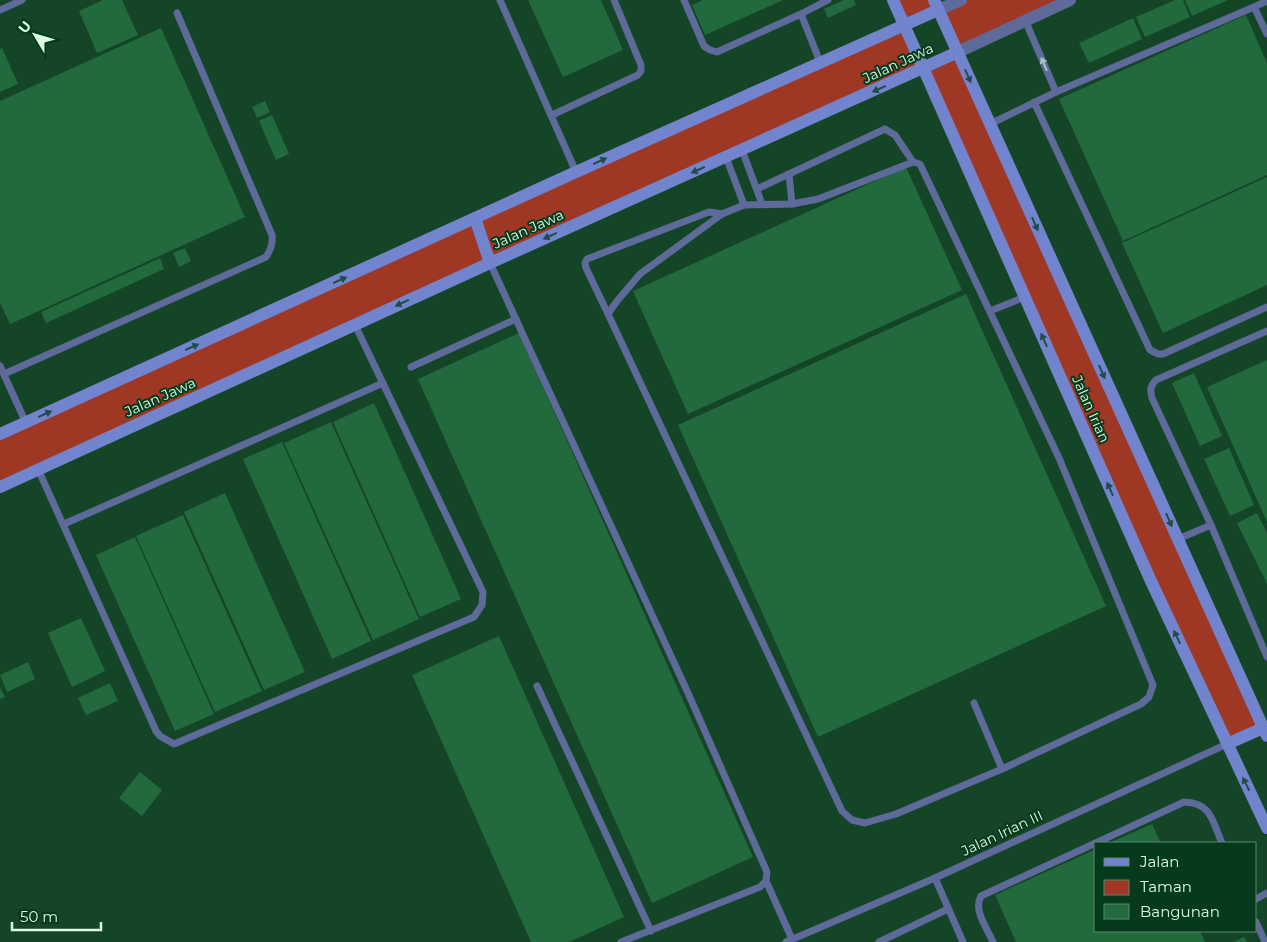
<svg xmlns="http://www.w3.org/2000/svg" width="1267" height="942" font-family="Montserrat,sans-serif">
<rect width="100%" height="100%" fill="#144526"/>
<path fill="#9e3723" fill-rule="evenodd" d="M893,0H934L939,10L961,0H1073L958,52L1263,728L1227,744L923,69L0,488V434L904,25ZM939,10L957,52L923,69L904,25Z"/>
<g fill="#22693d">
<polygon points="103,0 122,0 138,35 97,53 79,11"/>
<polygon points="528,0 601,0 623,50 563,77"/>
<polygon points="703,0 783,0 705,35 692,5"/>
<polygon points="844,0 854,0 856,5 828,18 824,9"/>
<polygon points="1175,0 1183,0 1190,17 1145,37 1136,17"/>
<polygon points="1185,0 1228,0 1192,16"/>
<polygon points="1246,15 1267,63 1267,175 1123,241 1059,99"/>
<polygon points="1133,18 1142,39 1089,63 1079,43"/>
<polygon points="161,28 245,217 10,324 0,303 0,101"/>
<polygon points="2,48 18,84 0,92 0,49"/>
<polygon points="265,101 270,112 257,118 252,107"/>
<polygon points="272,115 289,154 276,160 259,121"/>
<polygon points="906,167 962,290 688,414 633,291"/>
<polygon points="1267,177 1267,285 1163,333 1122,243"/>
<polygon points="185,248 191,261 179,267 173,253"/>
<polygon points="160,258 164,269 46,323 41,312"/>
<polygon points="966,294 1106,606 818,737 678,425"/>
<polygon points="519,333 753,857 652,903 418,379"/>
<polygon points="1267,360 1267,522 1207,387"/>
<polygon points="1194,373 1222,436 1200,446 1172,383"/>
<polygon points="374,403 461,599 420,617 333,422"/>
<polygon points="331,422 419,619 373,640 284,443"/>
<polygon points="282,442 371,641 332,659 243,459"/>
<polygon points="1229,448 1254,505 1230,516 1204,459"/>
<polygon points="225,493 305,672 264,690 184,512"/>
<polygon points="1257,513 1267,533 1267,584 1237,523"/>
<polygon points="183,515 262,691 215,712 136,536"/>
<polygon points="135,537 214,714 175,731 96,555"/>
<polygon points="81,618 105,671 72,687 48,633"/>
<polygon points="499,636 624,917 569,942 531,942 412,675"/>
<polygon points="28,662 35,679 7,692 0,675"/>
<polygon points="110,683 118,701 86,715 78,698"/>
<polygon points="0,687 5,697 0,699"/>
<polygon points="140,772 162,790 142,816 119,798"/>
<polygon points="1152,824 1161,843 1109,843"/>
<polygon points="1096,849 1096,931 1200,931 1205,942 1016,942 995,895"/>
<polygon points="1244,937 1247,942 1233,942"/>
</g>
<g fill="none" stroke-linecap="round" stroke-linejoin="round">
<g stroke="#5e6a99" stroke-width="7">
<polyline points="500,0 576,172"/>
<polyline points="684,0 704,46 710,50 717,52 801,14 820,62"/>
<polyline points="1254,7 1267,1"/>
<polyline points="0,10 22,0"/>
<polyline points="801,14 828,0"/>
<polyline points="1025,20 1056,92"/>
<polyline points="1034,102 1150,350 1158,354 1163,354 1267,307"/>
<polyline points="552,115 638,75 641,71 641,65 614,0"/>
<polyline points="990,124 1056,92 1254,7 1267,34"/>
<polyline points="742,150 762,204"/>
<polyline points="726,157 744,205"/>
<polygon points="913,162 920,164 1059,458 1153,685 1149,697 1141,704 1002,769 896,814 865,823 852,820 842,811 608,314 617,301 640,274 722,214 744,205 792,204 818,199"/>
<polyline points="789,174 792,204"/>
<polyline points="757,189 885,129 895,135 913,162"/>
<polyline points="490,263 688,693 767,872 766,881 760,887 621,942"/>
<polyline points="990,311 1025,297"/>
<polyline points="608,314 586,268 585,263 587,259 709,212 722,214"/>
<polyline points="0,366 26,423"/>
<polyline points="411,367 516,319"/>
<path d="M4,374L266,257C271,249 273,244 272,235L177,13"/>
<polyline points="38,469 156,731 160,736 174,744 474,617 482,605 483,592 355,325"/>
<polyline points="64,524 383,383"/>
<polyline points="1211,525 1267,657"/>
<path d="M1178,539L1211,525L1152,398C1150,390 1150,386 1156,380L1267,331"/>
<polyline points="537,686 651,931"/>
<polyline points="974,703 1002,769"/>
<polyline points="935,878 963,942"/>
<polyline points="766,881 792,939"/>
<polyline points="1256,899 1267,893"/>
<polyline points="1256,922 1265,942"/>
<polyline points="786,942 935,878 1227,744"/>
<polyline points="879,942 948,909"/>
<path d="M993,942C987,928 973,910 981,896L1184,802C1212,803 1212,821 1222,843"/>
</g>
<g stroke="#5e6a99" stroke-width="12">
<polyline points="938,10 961,0"/>
<polyline points="958,52 1070,0"/>
</g>
<g stroke="#7284ce" stroke-width="12">
<polyline points="893,0 1150,579 1267,828"/>
<polyline points="934,0 1267,736"/>
<polyline points="475,218 490,263"/>
<polyline points="0,434 576,172 938,10"/>
<polyline points="0,487 490,263 958,52"/>
<polyline points="1227,744 1263,728"/>
</g>
</g>
<defs><path id="oneway-solid" d="M-6-.8H1V-3.2L6.5 0L1 3.2V.8H-6Z" transform="scale(1.25)"/></defs>
<use fill="#a9c1c5" href="#oneway-solid" transform="translate(1044 64) rotate(-113)"/>
<g fill="#214c48">
<use href="#oneway-solid" transform="translate(968 76) rotate(66)"/>
<use href="#oneway-solid" transform="translate(879 89) rotate(156)"/>
<use href="#oneway-solid" transform="translate(600 161) rotate(-24)"/>
<use href="#oneway-solid" transform="translate(698 170) rotate(156)"/>
<use href="#oneway-solid" transform="translate(1035 224) rotate(66)"/>
<use href="#oneway-solid" transform="translate(550 236) rotate(156)"/>
<use href="#oneway-solid" transform="translate(340 280) rotate(-24)"/>
<use href="#oneway-solid" transform="translate(402 303) rotate(155)"/>
<use href="#oneway-solid" transform="translate(1044 340) rotate(-114)"/>
<use href="#oneway-solid" transform="translate(192 347) rotate(-24)"/>
<use href="#oneway-solid" transform="translate(1102 372) rotate(66)"/>
<use href="#oneway-solid" transform="translate(45 414) rotate(-24)"/>
<use href="#oneway-solid" transform="translate(1110 489) rotate(-114)"/>
<use href="#oneway-solid" transform="translate(1169 520) rotate(66)"/>
<use href="#oneway-solid" transform="translate(1177 637) rotate(-115)"/>
<use href="#oneway-solid" transform="translate(1246 784) rotate(-116)"/>
</g>
<g text-anchor="middle" stroke-width="4" stroke-linejoin="round" paint-order="stroke">
<g font-size="14" fill="#dbfbe3" stroke="#063a1c">
<text transform="translate(898 63) rotate(-25)" y="5">Jalan Jawa</text>
<text transform="translate(528 229) rotate(-24)" y="5">Jalan Jawa</text>
<text transform="translate(160 397) rotate(-24)" y="5">Jalan Jawa</text>
<text transform="translate(1091 409) rotate(66)" y="5">Jalan Irian</text>
<text transform="translate(1002 833) rotate(-25)" y="5">Jalan Irian III</text>
</g>
</g>
<rect x="1094" y="842" width="162" height="90" fill="#063a1c" stroke="#5b876c"/>
<rect x="1104" y="858" width="25" height="8" fill="#7284ce" stroke="#5b876c"/>
<text x="1140" y="867" font-size="15" fill="#dbfbe3">Jalan</text>
<rect x="1104" y="880" width="25" height="15" fill="#9e3723" stroke="#5b876c"/>
<text x="1140" y="892" font-size="15" fill="#dbfbe3">Taman</text>
<rect x="1104" y="904" width="25" height="15" fill="#22693d" stroke="#5b876c"/>
<text x="1140" y="917" font-size="15" fill="#dbfbe3">Bangunan</text>
<g transform="translate(35 35) rotate(308)" stroke="#063a1c" stroke-width="4" paint-order="stroke">
<path d="M0-4L9 19L0 12L-9 19Z" fill="#dbfbe3"/>
<text y="-8" font-size="14" font-weight="bold" text-anchor="middle" fill="#dbfbe3">U</text>
</g>
<path d="M12 922v8h89v-8" fill="none" stroke="#dbfbe3" stroke-width="2.5"/>
<text x="20" y="922" font-size="15" fill="#dbfbe3" stroke="#063a1c" stroke-width="4" paint-order="stroke">50 m</text>
</svg>
